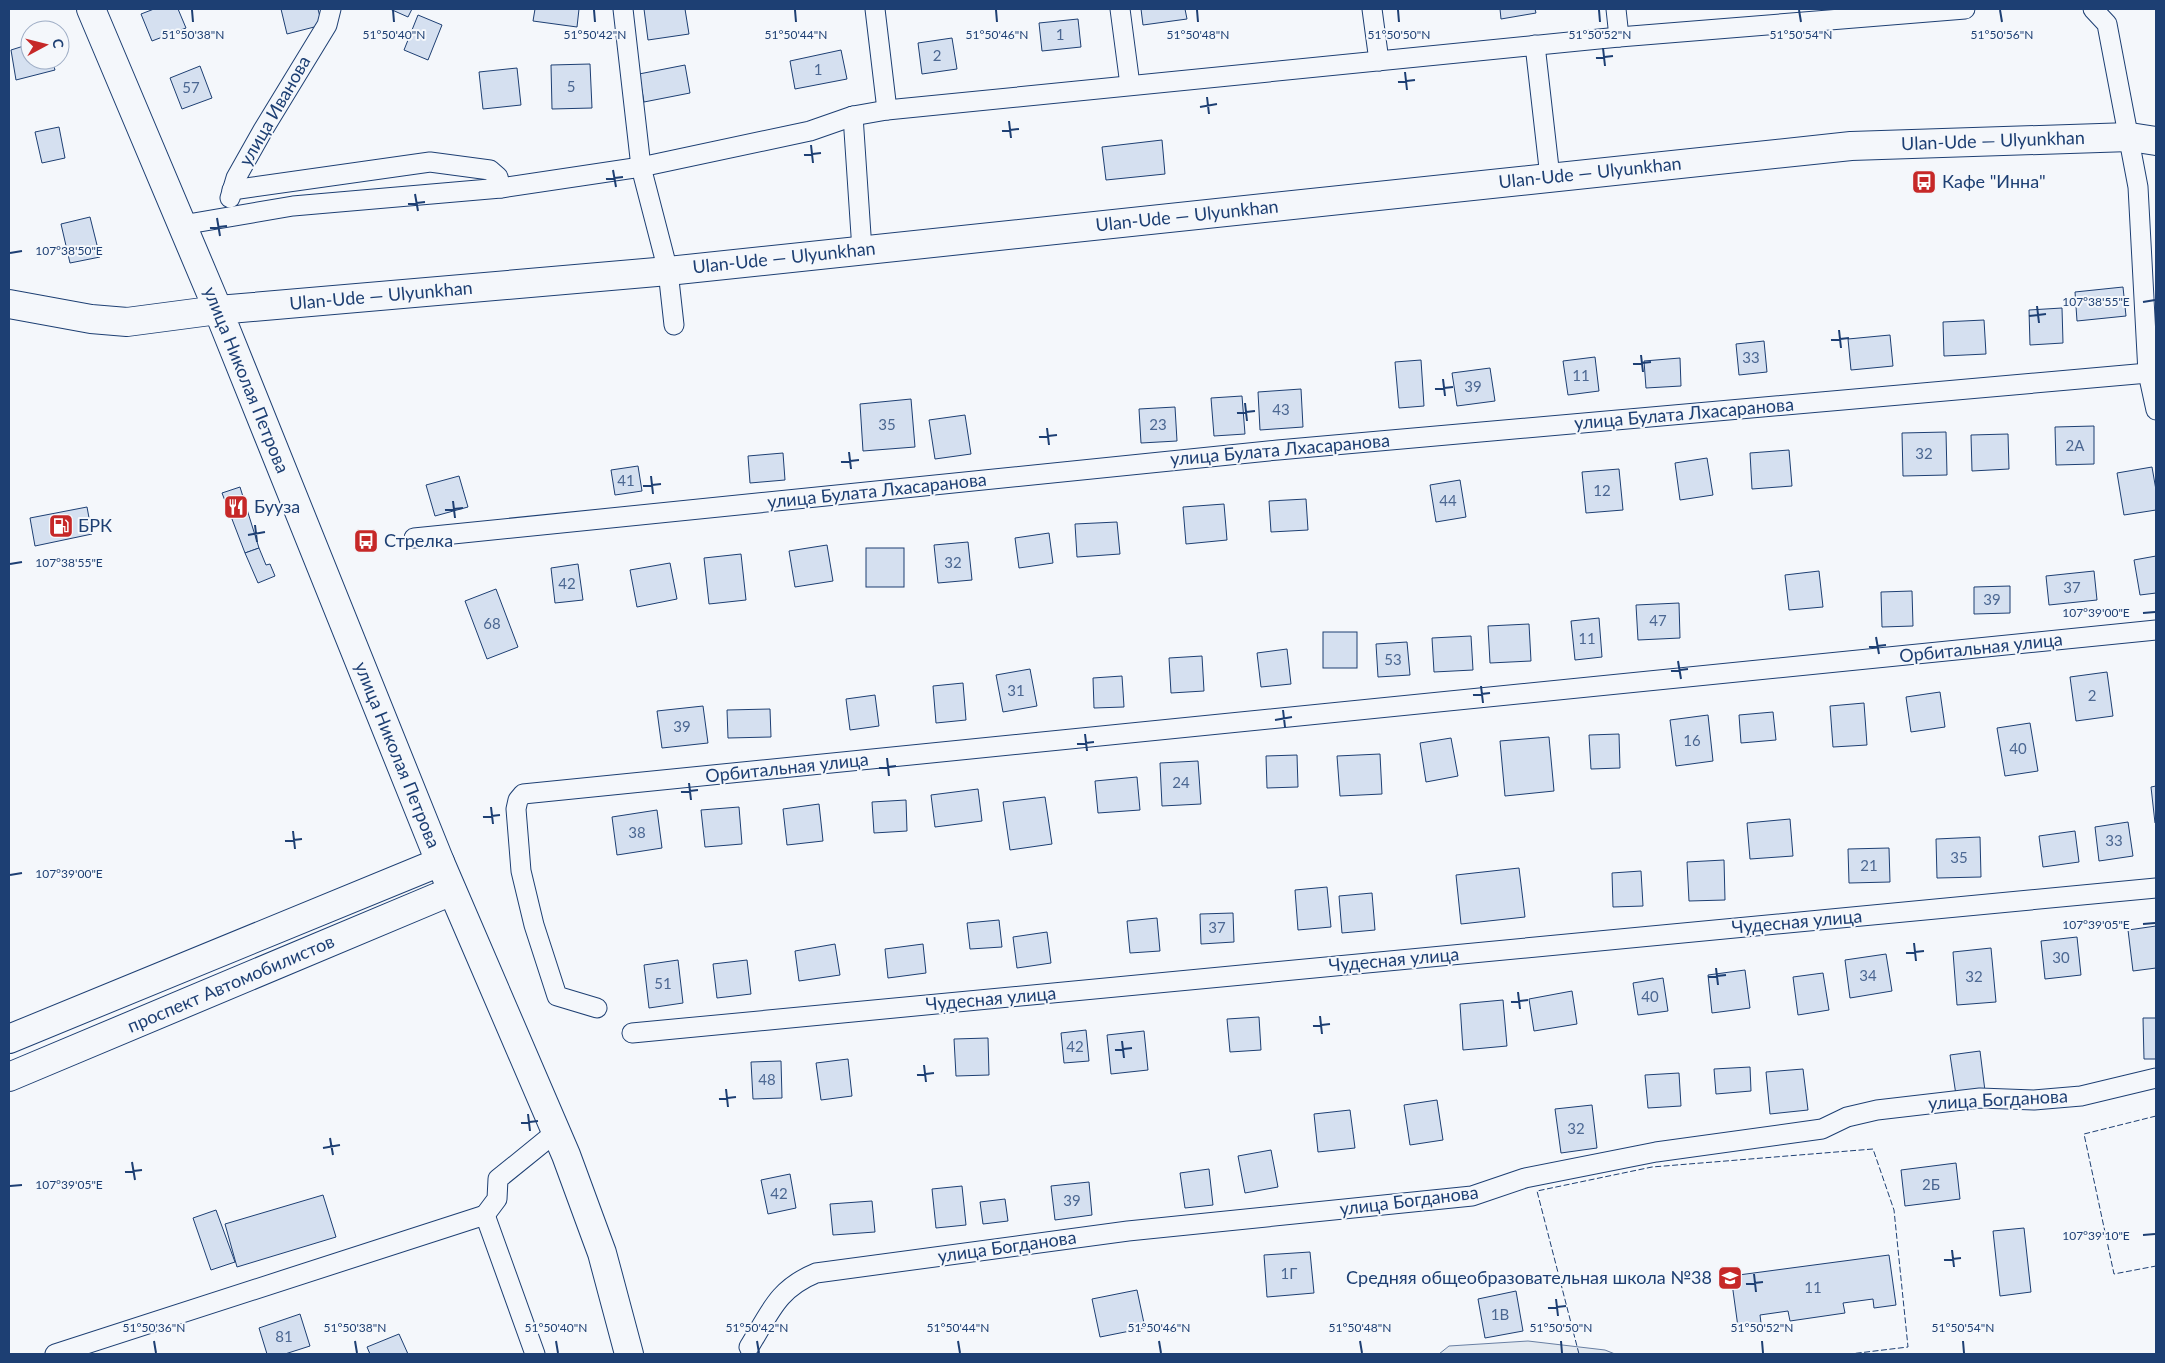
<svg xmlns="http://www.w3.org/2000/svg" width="2165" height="1363" font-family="Lato,sans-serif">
<rect width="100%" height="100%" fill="#f4f7fb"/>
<polygon fill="#e3e9f0" stroke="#687fa3" points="1528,1341 1605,1350 1615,1354 1439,1354 1449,1346"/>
<g fill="#d5e0f0" stroke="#1d3f73">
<polygon points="154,9 178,9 186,28 152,41 141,14"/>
<polygon points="281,9 318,9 322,25 287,34"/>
<polygon points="390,9 412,9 408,17"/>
<polygon points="535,9 579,9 577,27 533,21"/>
<polygon points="644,9 685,9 689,34 648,40"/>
<polygon points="1141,9 1185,9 1187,19 1143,25"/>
<polygon points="1500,9 1535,9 1536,13 1501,19"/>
<polygon points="418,15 442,25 428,60 404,50"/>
<polygon points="1078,19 1081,47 1042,51 1039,23"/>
<polygon points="952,38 957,69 922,74 918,43"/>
<polygon points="30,44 30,60 52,60 55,70 16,80 11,50"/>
<polygon points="841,50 847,79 795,89 790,61"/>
<polygon points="590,64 592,108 552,109 551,65"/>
<polygon points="685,65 690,93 644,102 639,74"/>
<polygon points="200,66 212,98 182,109 170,78"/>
<polygon points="517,68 521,105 483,109 479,72"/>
<polygon points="59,127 65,158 42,163 35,132"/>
<polygon points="1162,140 1165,174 1106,180 1102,147"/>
<polygon points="90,217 100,257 70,263 61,224"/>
<polygon points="2123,287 2126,316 2077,321 2075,292"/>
<polygon points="2062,308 2063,343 2030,345 2029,310"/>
<polygon points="1984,320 1986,354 1944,356 1943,322"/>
<polygon points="1890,335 1893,366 1851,370 1848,339"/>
<polygon points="1764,341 1767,372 1739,375 1736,344"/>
<polygon points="1595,357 1599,391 1568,395 1563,361"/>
<polygon points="1680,358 1681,386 1646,388 1644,361"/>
<polygon points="1421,360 1424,406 1399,408 1395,362"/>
<polygon points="1490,368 1495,401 1457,406 1452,373"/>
<polygon points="1301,389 1303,427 1260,430 1258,392"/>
<polygon points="1242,396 1245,434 1214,436 1211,398"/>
<polygon points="911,399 915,447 863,451 860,404"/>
<polygon points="1175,407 1177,441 1141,443 1139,409"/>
<polygon points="965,415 971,454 935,459 929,420"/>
<polygon points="2094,426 2094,464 2056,465 2055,427"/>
<polygon points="1946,432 1947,475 1903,476 1902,433"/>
<polygon points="2008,434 2009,469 1972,471 1971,435"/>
<polygon points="1789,450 1792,486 1752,489 1750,453"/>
<polygon points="783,453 785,480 750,483 748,456"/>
<polygon points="1707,458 1713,495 1680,500 1675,463"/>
<polygon points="638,466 642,491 615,495 611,470"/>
<polygon points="2152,467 2156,490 2156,510 2124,515 2117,473"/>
<polygon points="1619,469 1623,510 1586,513 1582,472"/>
<polygon points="459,476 468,507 435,516 426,485"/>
<polygon points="1460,480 1466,517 1436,522 1430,485"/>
<polygon points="240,487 259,548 245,553 222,493"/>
<polygon points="1306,499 1308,530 1271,532 1269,501"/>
<polygon points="1224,504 1227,540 1186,544 1183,507"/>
<polygon points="87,507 92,534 35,546 30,518"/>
<polygon points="1117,522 1120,554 1077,557 1075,524"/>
<polygon points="1049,533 1053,563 1019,568 1015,538"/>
<polygon points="968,542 972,580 938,583 934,545"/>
<polygon points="827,545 833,581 795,587 789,551"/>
<polygon points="259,548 266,565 270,564 275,576 258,583 245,553"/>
<rect x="866" y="548" width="38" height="39"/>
<polygon points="741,554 746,600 709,604 704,558"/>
<polygon points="2156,556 2156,593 2140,595 2134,560"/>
<polygon points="670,563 677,599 637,607 630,570"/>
<polygon points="578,564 583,600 555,603 551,568"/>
<polygon points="1819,571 1823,607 1789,610 1785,575"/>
<polygon points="2094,571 2097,600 2049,605 2046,576"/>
<polygon points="2010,586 2010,613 1974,614 1974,587"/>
<polygon points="496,589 518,647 487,659 465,601"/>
<polygon points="1912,591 1913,626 1882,627 1881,592"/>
<polygon points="1679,603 1680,638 1638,640 1636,605"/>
<polygon points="1599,618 1602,657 1575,660 1571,621"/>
<polygon points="1529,624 1531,661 1490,663 1488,626"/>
<rect x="1323" y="632" width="34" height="36"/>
<polygon points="1471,636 1473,670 1434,672 1432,638"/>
<polygon points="1407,642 1410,675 1378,677 1376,644"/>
<polygon points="1287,649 1291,684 1261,687 1257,653"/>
<polygon points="1202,656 1204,691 1171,693 1169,658"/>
<polygon points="1030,669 1037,706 1003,712 996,675"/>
<polygon points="2107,672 2113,716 2076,721 2070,677"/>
<polygon points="1122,676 1124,707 1094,708 1093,678"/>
<polygon points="963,683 966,720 936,723 933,686"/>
<polygon points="1940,692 1945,727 1911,732 1906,697"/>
<polygon points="875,695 879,726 850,730 846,699"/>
<polygon points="1864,703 1867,745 1833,747 1830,706"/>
<polygon points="703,706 708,743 662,748 657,711"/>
<polygon points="770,709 771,737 728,738 727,710"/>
<polygon points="1773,712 1776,740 1741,743 1739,715"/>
<polygon points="1708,715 1713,761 1676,766 1670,720"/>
<polygon points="2030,723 2038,771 2005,776 1997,728"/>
<polygon points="1619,734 1620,768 1591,769 1589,735"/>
<polygon points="1549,737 1554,791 1505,796 1500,741"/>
<polygon points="1451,738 1458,776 1426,782 1420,743"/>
<polygon points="1380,754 1382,794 1340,796 1337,756"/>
<polygon points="1297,755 1298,787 1267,788 1266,756"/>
<polygon points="1198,761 1201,804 1162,806 1160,763"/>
<polygon points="1137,777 1140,810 1098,813 1095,781"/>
<polygon points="2156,786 2156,823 2155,823 2151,787"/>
<polygon points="978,789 982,821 935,827 931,795"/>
<polygon points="1045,797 1052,844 1010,850 1003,802"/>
<polygon points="906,800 907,831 874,833 872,802"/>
<polygon points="819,804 823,841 787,845 783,809"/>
<polygon points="739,807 742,844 705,847 701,810"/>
<polygon points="657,810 662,848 617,855 612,817"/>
<polygon points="1790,819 1793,856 1750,859 1747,823"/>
<polygon points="2128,822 2133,856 2099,861 2095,827"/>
<polygon points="2075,831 2079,862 2043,867 2039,836"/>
<polygon points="1980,837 1981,877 1937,878 1936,839"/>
<polygon points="1889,848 1890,882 1849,883 1848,849"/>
<polygon points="1724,860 1725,900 1689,901 1687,862"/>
<polygon points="1519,868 1525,917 1461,924 1456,875"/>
<polygon points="1641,871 1643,906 1613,907 1612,873"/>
<polygon points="1327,887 1331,927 1298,930 1295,890"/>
<polygon points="1372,893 1375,930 1342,933 1339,896"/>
<polygon points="1233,913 1234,942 1201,944 1200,914"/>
<polygon points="1157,918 1160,951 1130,953 1127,921"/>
<polygon points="999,920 1002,947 970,949 967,923"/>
<polygon points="2156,926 2156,968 2133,971 2128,930"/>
<polygon points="1047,932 1051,963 1017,968 1013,937"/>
<polygon points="2077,937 2081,975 2045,979 2041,941"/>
<polygon points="835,944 840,975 799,981 795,951"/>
<polygon points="923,944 926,973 888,978 885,949"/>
<polygon points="1991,948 1996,1002 1957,1005 1953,952"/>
<polygon points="1886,954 1892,991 1850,998 1845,960"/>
<polygon points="678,960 683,1003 649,1008 644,965"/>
<polygon points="747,960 751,994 717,998 713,964"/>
<polygon points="1745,970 1750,1008 1712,1013 1708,975"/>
<polygon points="1823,973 1829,1010 1798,1015 1793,977"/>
<polygon points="1663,978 1668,1011 1638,1015 1633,983"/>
<polygon points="1572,991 1577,1024 1534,1031 1529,999"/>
<polygon points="1503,1000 1507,1046 1463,1050 1460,1004"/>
<polygon points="1259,1017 1261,1050 1230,1052 1227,1019"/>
<polygon points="2143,1018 2156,1018 2156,1059 2144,1059"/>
<polygon points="1086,1030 1089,1061 1064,1063 1061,1033"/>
<polygon points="1144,1031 1148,1070 1111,1074 1107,1035"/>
<polygon points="988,1038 989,1075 956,1076 954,1039"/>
<polygon points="1980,1051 1985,1091 1956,1095 1950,1055"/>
<polygon points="848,1059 852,1096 821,1100 816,1063"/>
<polygon points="781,1061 782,1098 753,1099 751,1062"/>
<polygon points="1750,1067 1751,1091 1716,1094 1714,1069"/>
<polygon points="1803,1069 1808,1110 1770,1114 1766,1072"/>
<polygon points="1679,1073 1681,1106 1648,1108 1645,1075"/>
<polygon points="1437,1100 1443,1140 1410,1145 1404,1105"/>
<polygon points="1592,1105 1597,1148 1561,1153 1555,1109"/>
<polygon points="1350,1110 1355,1148 1318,1152 1314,1114"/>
<polygon points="1271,1150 1278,1187 1245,1193 1238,1156"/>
<polygon points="1956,1163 1960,1199 1905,1206 1901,1170"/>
<polygon points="1209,1169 1213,1205 1185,1208 1180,1173"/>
<polygon points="790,1174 796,1208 768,1214 761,1180"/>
<polygon points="1089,1182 1092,1215 1055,1220 1051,1186"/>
<polygon points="962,1186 966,1225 936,1228 932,1189"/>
<polygon points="323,1195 336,1237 237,1267 225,1224"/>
<polygon points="1005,1199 1008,1221 983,1224 980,1202"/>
<polygon points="872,1201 875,1232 833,1235 830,1204"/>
<polygon points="216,1210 235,1262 211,1270 193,1218"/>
<polygon points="2024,1228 2031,1292 2000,1296 1993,1231"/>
<polygon points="1310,1252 1314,1293 1267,1297 1264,1255"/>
<polygon points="1889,1255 1896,1305 1874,1308 1873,1299 1843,1303 1845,1313 1790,1321 1788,1311 1760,1315 1761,1323 1738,1327 1731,1276"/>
<polygon points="1137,1290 1145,1328 1100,1337 1092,1299"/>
<polygon points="1516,1291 1523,1331 1485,1338 1478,1299"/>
<polygon points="300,1314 310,1346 285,1354 267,1354 259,1328"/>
<polygon points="399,1334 408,1354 370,1354 367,1347"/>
</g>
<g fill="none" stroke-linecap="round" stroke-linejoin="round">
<defs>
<g id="street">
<polyline points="623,9 641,167 668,271 674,325"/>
<polyline points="875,9 887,110"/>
<polyline points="1120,9 1130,85"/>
<polyline points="1372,9 1379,61"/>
<polyline points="1616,9 1619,37"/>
<polyline points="2093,9 2107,24 2138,187 2148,373 2156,410"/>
<polyline points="1535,45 1550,177"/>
<polyline points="853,116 862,250"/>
<polyline points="232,190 430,162 490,170 498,177 501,188 641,167 810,131 853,116 887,110 1619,37 1965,9"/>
<polyline points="230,198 236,178 263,130 327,25 331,9"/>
<polyline points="182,225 293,206 501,188"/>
<polyline points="414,538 1278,450 2148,373"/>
<polyline points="597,1008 557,996 534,925 521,871 516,809 518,800 523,794 2156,630"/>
<polyline points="632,1033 2156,888"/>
<polyline points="485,1215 497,1199 498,1179 556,1132"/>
<path d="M749,1347C770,1313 777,1289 816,1273L1128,1231L1472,1196L1525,1178L1656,1152L1822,1129L1847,1117L1877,1110L1980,1098L2034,1100L2081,1096L2156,1078"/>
<polyline points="55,1354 485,1215 535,1354"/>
</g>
<polyline id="secondary" points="9,304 91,319 127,322 218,310 91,9"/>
<g id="primary">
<polyline points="9,1039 440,862"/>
<polyline points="9,1077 452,891"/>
<polyline points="629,1354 602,1253 566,1155 440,862 218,310 668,271 1851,146 2130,137 2156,141"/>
</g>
</defs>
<use href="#street" stroke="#1d3f73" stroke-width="21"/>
<use href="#secondary" stroke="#1d3f73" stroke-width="30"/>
<use href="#primary" stroke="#1d3f73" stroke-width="30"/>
<use href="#street" stroke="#f4f7fb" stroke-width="19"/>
<use href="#secondary" stroke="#f4f7fb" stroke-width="28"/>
<use href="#primary" stroke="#f4f7fb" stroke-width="28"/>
<g stroke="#1d3f73" stroke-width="1" stroke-dasharray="6 2.5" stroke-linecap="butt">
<polyline points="2156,1116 2084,1134 2114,1274 2156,1266"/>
<polyline points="1579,1354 1537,1191 1652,1167 1873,1149 1894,1210 1908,1347 1850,1354"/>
</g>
</g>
<path fill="none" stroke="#1d3f73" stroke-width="2" d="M192,10L193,22M393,10L394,22M594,10L595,22M795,10L796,22M996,10L997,22M1197,10L1198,22M1398,10L1399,22M1599,10L1600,22M1799,10L1801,22M2000,10L2002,22M1603,48L1605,66M1596,58L1613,56M1405,72L1407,90M1398,82L1415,80M1207,97L1209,114M1200,107L1217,104M1009,121L1011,138M1002,131L1019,129M811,145L813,163M804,155L821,153M613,170L616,187M606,179L623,177M415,194L418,211M408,204L425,202M217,218L220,236M210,228L227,226M10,253L22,251M2143,302L2155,300M2037,306L2039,323M2029,316L2046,314M1839,330L1841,348M1831,340L1849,338M1641,355L1643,372M1633,364L1651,362M1443,379L1445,396M1435,389L1453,387M1245,403L1247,421M1237,413L1255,411M1047,428L1049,445M1039,437L1057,435M849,452L851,469M841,462L859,460M651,476L653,494M643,486L661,484M453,501L455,518M445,510L463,508M255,525L257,542M248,535L265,532M10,564L22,562M2143,613L2155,612M1876,637L1879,654M1869,647L1886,645M1678,661L1681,679M1671,671L1688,669M1481,686L1483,703M1473,695L1490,693M1283,710L1285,727M1275,720L1292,717M1085,734L1087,751M1077,744L1094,742M887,758L889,776M879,768L896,766M689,783L691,800M681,792L698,790M491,807L493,824M483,817L500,815M293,831L295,849M285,841L302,839M10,875L22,873M2143,924L2155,923M1914,943L1916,961M1906,953L1924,951M1716,968L1718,985M1708,977L1726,975M1518,992L1520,1009M1511,1002L1528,1000M1320,1016L1322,1034M1313,1026L1330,1024M1122,1041L1124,1058M1115,1050L1132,1048M924,1065L926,1082M917,1075L934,1073M726,1089L728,1107M719,1099L736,1097M528,1114L530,1131M521,1123L538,1121M330,1138L333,1155M323,1148L340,1145M132,1162L135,1180M125,1172L142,1170M10,1186L22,1185M2143,1235L2155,1234M1952,1250L1954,1267M1944,1260L1961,1258M1754,1274L1756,1292M1746,1284L1763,1282M1556,1299L1558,1316M1548,1308L1566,1306M154,1341L156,1353M355,1341L357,1353M556,1341L558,1353M757,1341L759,1353M958,1341L960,1353M1159,1341L1161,1353M1360,1341L1362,1353M1561,1341L1562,1353M1762,1341L1763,1353M1963,1341L1964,1353"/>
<defs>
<symbol id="bus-square" viewBox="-11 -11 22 22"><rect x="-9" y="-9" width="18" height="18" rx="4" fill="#c62828" stroke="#f4f7fb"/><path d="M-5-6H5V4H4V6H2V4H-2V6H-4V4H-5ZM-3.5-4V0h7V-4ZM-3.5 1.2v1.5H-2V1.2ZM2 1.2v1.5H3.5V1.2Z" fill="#fff"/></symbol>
<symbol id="restaurant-square" viewBox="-11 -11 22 22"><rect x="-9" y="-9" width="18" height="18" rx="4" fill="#c62828" stroke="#f4f7fb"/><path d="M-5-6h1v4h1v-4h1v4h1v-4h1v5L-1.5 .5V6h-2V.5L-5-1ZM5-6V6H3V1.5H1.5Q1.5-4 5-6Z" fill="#fff"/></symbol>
<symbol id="fuel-square" viewBox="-11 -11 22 22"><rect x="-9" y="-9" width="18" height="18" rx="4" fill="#c62828" stroke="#f4f7fb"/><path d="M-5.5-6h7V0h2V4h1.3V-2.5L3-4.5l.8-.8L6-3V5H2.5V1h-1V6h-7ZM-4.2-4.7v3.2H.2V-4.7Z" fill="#fff"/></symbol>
<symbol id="school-square" viewBox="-11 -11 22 22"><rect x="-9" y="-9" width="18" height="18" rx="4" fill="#c62828" stroke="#f4f7fb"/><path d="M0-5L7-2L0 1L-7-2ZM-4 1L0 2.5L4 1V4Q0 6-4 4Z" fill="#fff"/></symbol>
</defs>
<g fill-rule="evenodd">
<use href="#bus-square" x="1910" y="168" width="28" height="28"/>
<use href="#restaurant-square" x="222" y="493" width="28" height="28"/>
<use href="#fuel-square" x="47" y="512" width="28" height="28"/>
<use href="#bus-square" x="352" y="527" width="28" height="28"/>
<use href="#school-square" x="1716" y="1264" width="28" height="28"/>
</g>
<g text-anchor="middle" stroke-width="4" stroke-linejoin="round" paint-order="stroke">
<g font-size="15" fill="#4b6792">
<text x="1060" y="40">1</text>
<text x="937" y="61">2</text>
<text x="818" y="75">1</text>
<text x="571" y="92">5</text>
<text x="191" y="93">57</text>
<text x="1751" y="363">33</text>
<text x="1581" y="381">11</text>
<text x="1473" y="392">39</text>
<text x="1281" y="415">43</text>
<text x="887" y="430">35</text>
<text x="1158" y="430">23</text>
<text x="2075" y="451">2А</text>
<text x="1924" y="459">32</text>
<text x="626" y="486">41</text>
<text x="1602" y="496">12</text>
<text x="1448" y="506">44</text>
<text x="953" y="568">32</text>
<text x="567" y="589">42</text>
<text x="2072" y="593">37</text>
<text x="1992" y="605">39</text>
<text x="1658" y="626">47</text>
<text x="492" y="629">68</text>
<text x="1587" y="644">11</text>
<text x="1393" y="665">53</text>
<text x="1016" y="696">31</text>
<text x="2092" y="701">2</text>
<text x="682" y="732">39</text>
<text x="1692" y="746">16</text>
<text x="2018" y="754">40</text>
<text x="1181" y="788">24</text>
<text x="637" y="838">38</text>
<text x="2114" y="846">33</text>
<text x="1959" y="863">35</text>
<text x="1869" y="871">21</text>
<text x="1217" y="933">37</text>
<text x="2061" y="963">30</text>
<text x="1868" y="981">34</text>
<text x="1974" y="982">32</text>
<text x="663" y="989">51</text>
<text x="1650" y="1002">40</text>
<text x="1075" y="1052">42</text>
<text x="767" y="1085">48</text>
<text x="1576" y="1134">32</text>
<text x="1931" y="1190">2Б</text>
<text x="779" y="1199">42</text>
<text x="1072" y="1206">39</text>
<text x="1289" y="1279">1Г</text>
<text x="1813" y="1293">11</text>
<text x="1500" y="1320">1В</text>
<text x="284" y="1342">81</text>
</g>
<g font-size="18" fill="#1d3f73" stroke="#f4f7fb">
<text transform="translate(275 111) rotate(-60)" y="6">улица Иванова</text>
<text transform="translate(1993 141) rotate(-2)" y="6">Ulan-Ude — Ulyunkhan</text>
<text transform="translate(1590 173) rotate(-6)" y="6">Ulan-Ude — Ulyunkhan</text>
<text transform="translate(1187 216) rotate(-6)" y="6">Ulan-Ude — Ulyunkhan</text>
<text transform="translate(784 258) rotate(-6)" y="6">Ulan-Ude — Ulyunkhan</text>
<text transform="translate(381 296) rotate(-5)" y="6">Ulan-Ude — Ulyunkhan</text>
<text transform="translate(246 380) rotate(68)" y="6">улица Николая Петрова</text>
<text transform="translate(1684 414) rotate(-5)" y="6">улица Булата Лхасаранова</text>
<text transform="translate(1280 450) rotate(-5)" y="6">улица Булата Лхасаранова</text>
<text transform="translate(877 491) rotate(-6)" y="6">улица Булата Лхасаранова</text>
<text transform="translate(1981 648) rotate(-6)" y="6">Орбитальная улица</text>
<text transform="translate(397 755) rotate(68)" y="6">улица Николая Петрова</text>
<text transform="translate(787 768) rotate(-6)" y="6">Орбитальная улица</text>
<text transform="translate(1797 922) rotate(-5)" y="6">Чудесная улица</text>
<text transform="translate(1394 960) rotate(-5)" y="6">Чудесная улица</text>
<text transform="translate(231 984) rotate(-23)" y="6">проспект Автомобилистов</text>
<text transform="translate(991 999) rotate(-5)" y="6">Чудесная улица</text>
<text transform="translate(1998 1100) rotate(-3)" y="6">улица Богданова</text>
<text transform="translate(1409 1201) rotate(-7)" y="6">улица Богданова</text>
<text transform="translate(1007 1247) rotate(-8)" y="6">улица Богданова</text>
</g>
<g font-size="18" fill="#1d3f73" stroke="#f4f7fb" text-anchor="start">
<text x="1942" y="188">Кафе "Инна"</text>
<text x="254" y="513">Бууза</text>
<text x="78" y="532">БРК</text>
<text x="384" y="547">Стрелка</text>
<text x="1712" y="1284" text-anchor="end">Средняя общеобразовательная школа №38</text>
</g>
</g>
<g font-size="12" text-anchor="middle" fill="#1d3f73" stroke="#f4f7fb" stroke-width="4" stroke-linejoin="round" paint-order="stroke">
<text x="193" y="39">51°50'38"N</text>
<text x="394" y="39">51°50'40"N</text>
<text x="595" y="39">51°50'42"N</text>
<text x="796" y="39">51°50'44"N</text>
<text x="997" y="39">51°50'46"N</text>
<text x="1198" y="39">51°50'48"N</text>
<text x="1399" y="39">51°50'50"N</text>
<text x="1600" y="39">51°50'52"N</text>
<text x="1801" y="39">51°50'54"N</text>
<text x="2002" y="39">51°50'56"N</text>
<text x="69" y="255">107°38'50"E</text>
<text x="2096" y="306">107°38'55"E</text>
<text x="69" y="567">107°38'55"E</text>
<text x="2096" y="617">107°39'00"E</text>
<text x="69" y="878">107°39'00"E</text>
<text x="2096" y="929">107°39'05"E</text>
<text x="69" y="1189">107°39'05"E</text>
<text x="2096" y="1240">107°39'10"E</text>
<text x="154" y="1332">51°50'36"N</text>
<text x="355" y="1332">51°50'38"N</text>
<text x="556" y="1332">51°50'40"N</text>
<text x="757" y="1332">51°50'42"N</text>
<text x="958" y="1332">51°50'44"N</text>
<text x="1159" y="1332">51°50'46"N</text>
<text x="1360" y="1332">51°50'48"N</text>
<text x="1561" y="1332">51°50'50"N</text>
<text x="1762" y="1332">51°50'52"N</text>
<text x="1963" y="1332">51°50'54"N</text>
</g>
<rect width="2165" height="1363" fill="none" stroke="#1d3f73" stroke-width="20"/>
<g transform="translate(45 45) rotate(83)"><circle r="24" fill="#f4f7fb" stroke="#9eadc5"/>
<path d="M0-4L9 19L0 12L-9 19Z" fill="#c62828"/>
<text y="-8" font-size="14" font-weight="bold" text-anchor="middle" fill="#1d3f73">С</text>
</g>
</svg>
